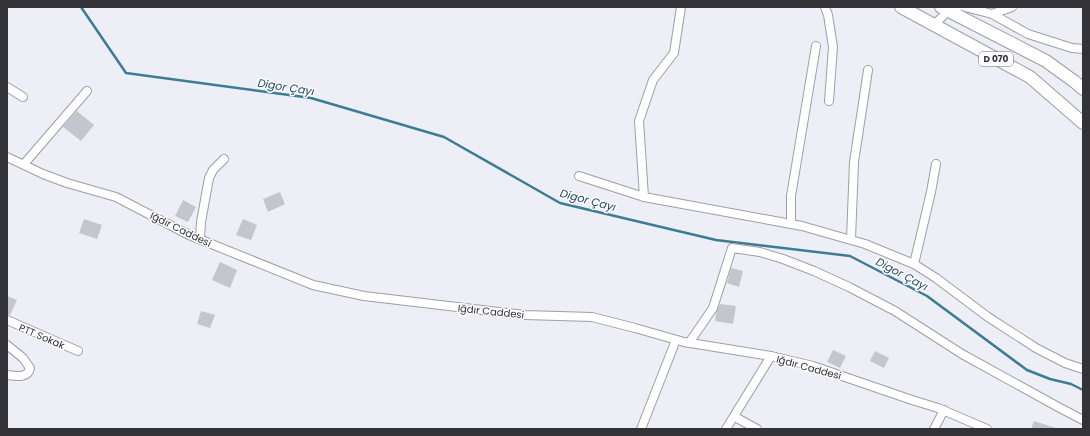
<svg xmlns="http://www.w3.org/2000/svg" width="1090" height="436" font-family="Poppins,sans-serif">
<rect width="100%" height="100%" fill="#eeeef7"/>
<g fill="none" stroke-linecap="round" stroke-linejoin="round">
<polyline stroke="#3b7d95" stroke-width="2.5" points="81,7 126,73 311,98 444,137 560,203 716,240 850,256 927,296 1027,370 1050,379 1071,384 1083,390"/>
</g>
<g fill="#c5c5cd">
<polygon points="77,111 94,125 81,141 63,127"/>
<polygon points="280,192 285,204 268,212 263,199"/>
<polygon points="183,200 196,207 188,222 175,216"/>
<polygon points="84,219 102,225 97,239 79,233"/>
<polygon points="243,219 257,225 251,240 236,235"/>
<polygon points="220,262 237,270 230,288 212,280"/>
<polygon points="731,268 743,271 739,287 727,283"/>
<polygon points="7,296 17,300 10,315 7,315"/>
<polygon points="720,304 736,306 733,324 715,321 716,313"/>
<polygon points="201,311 215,315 210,328 197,324"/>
<polygon points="833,350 846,356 840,368 827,362"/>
<polygon points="875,351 889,358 884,368 870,361"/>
<polygon points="1034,421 1056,428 1056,429 1031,429"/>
</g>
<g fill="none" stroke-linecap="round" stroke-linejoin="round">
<defs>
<g id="minor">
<polyline points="825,7 828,15 833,47 829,101"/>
<polyline points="965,7 992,14 1028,34 1072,48 1083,49"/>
<polyline points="992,14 1012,7"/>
<polyline points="934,25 948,11 958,7"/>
<polyline points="7,87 23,97"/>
<polyline points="7,157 43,174 67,183 116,197 189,235 313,285 364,296 525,315 592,317 635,328 684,342 771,356 813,366 912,400 938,408 987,429"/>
<polyline points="24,164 87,91"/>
<polyline points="579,176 644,197 802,226 865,244 914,264 936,278 988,317 1036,348 1065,363 1083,369"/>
<polyline points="644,197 639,121 653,80 674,53 681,7"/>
<polyline points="791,223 791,196 816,46"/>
<polyline points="200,239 201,222 209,178 213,170 224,159"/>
<polyline points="851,239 854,162 868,70"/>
<polyline points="914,264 931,192 936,164"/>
<polyline points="7,320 78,351"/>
<polyline points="689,343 713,308 732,248 760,252 783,259 814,271 849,287 895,311 962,354 1060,408 1083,420"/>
<path d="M7,345L23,358L30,368C28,379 15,376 7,375"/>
<polyline points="735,417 757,429"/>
<polyline points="641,429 676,340"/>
<polyline points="726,429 771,356"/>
<polyline points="934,429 944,410"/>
</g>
<g id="highway">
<polyline points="901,7 1030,77 1083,123"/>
<polyline points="941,7 1046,61 1075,82 1083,89"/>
</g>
</defs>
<use href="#minor" stroke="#9e9ea6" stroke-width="10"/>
<use href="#highway" stroke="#9e9ea6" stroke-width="14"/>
<use href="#minor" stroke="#fff" stroke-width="8"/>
<use href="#highway" stroke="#fff" stroke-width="12"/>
</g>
<g text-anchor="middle" stroke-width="3" stroke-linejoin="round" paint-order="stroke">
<rect fill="#fcfcfe" stroke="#6f6f73" stroke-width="1" x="979" y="52" width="34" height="14" rx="3"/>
<g font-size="9" font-weight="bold" fill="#333337">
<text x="996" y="62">D 070</text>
</g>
<g font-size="10" fill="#333337" stroke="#fcfcfe">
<text transform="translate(181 229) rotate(26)" y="4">Iğdır Caddesi</text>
<text transform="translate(491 311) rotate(6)" y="4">Iğdır Caddesi</text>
<text transform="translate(42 336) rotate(23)" y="4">PTT Sokak</text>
<text transform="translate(809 367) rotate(15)" y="4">Iğdır Caddesi</text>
</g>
<g font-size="11" font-style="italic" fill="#264f5e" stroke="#fcfcfe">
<text transform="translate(286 87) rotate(9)" y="4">Digor Çayı</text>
<text transform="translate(588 200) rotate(15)" y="4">Digor Çayı</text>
<text transform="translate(902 274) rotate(28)" y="4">Digor Çayı</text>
</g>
</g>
<rect width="1090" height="436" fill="none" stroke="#333337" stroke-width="16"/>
</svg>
